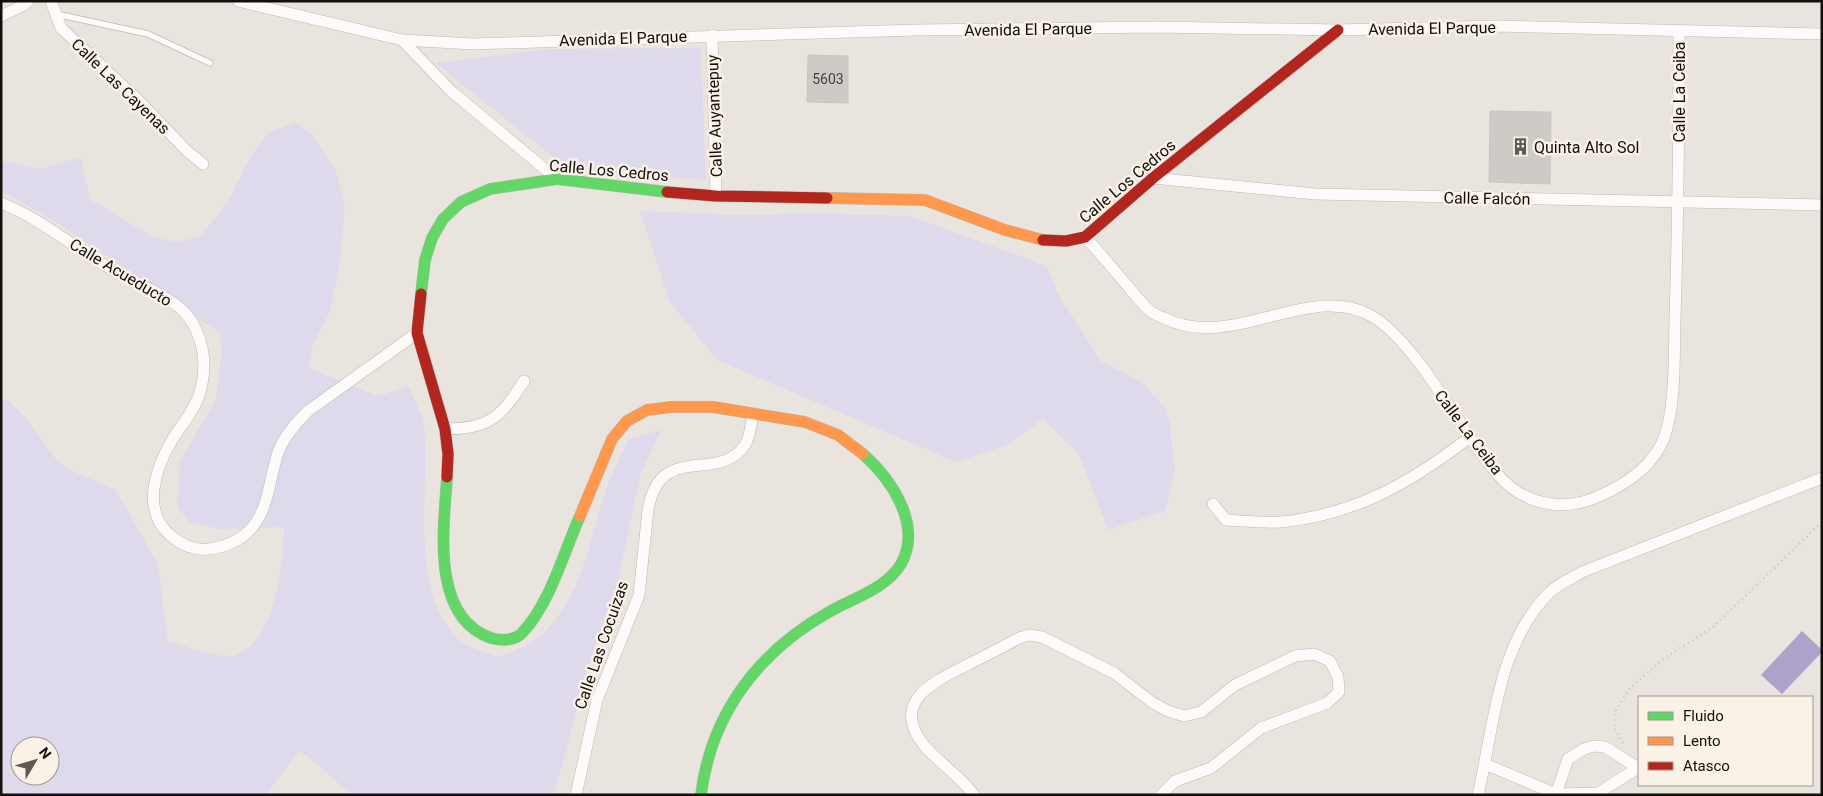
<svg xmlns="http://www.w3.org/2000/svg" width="1823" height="796" font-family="Roboto,sans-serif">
<rect width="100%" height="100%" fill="#e9e4de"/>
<g fill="#dfdaeb" fill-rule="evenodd">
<polygon points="701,48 706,180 571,171 435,63 548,49"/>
<path d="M295,122L311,133L336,171L345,206L340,263L330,312L313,344L309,368L378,396L408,386C413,397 422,412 424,425C431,489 407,588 458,639C466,648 488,652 500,657C519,649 537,642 551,625C587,584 591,526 611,477C616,464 623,452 629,439L661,430L641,473L617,585L593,651L554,795H352L300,750L266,795H1V401L7,399L27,419L54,457L68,469L116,490L158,564L168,641C181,645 217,657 228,656C276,652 283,562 284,527L219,529L189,522L177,506L180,461L216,399L221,355L220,333L54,221L1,191V160L40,169L81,157L90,199L153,237L177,242L201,236L229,200L250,157L269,132ZM20,746H50V776H20Z"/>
<polygon points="640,211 746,215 815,213 910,216 1047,266 1059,296 1102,362 1142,382 1165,408 1170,424 1175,471 1165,511 1108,530 1079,454 1043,419 1007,445 956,462 717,360 669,301"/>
</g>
<polygon fill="#aca2ca" points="1802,631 1822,650 1822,652 1782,694 1761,675"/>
<g fill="#cecac5" stroke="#c9c5c0">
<polygon points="808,55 848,56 848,103 807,102"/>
<polygon points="1490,111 1551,112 1550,184 1489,182"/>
</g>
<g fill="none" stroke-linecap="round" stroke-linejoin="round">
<defs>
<polyline id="lane" points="56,14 148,34 210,63"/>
<g id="street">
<polyline points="51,1 61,28 141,103 187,151 203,164"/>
<polyline points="238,1 402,40 473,44 916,30 1157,27 1338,30 1498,26 1822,34"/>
<polyline points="1,16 24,5 28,1"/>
<polyline points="712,35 716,196"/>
<polyline points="402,40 451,91 557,179"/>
<polyline points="1153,178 1315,194 1822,205"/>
<path d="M1,203C42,219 74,248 111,269C134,282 159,291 180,308C188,315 193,322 197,332C206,353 206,373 199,395C194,412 181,425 172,440C155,469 141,511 171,536C182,545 195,551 209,549C224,547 238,542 249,531C270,510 269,476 279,450C285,435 296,423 308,411L417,333"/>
<path d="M1085,237C1101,254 1115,271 1130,289C1136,296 1142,304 1149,310C1153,314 1159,316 1164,318C1233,353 1313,278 1375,318C1414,344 1450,410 1478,449C1488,463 1501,481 1516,491C1541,507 1570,509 1597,497C1625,485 1653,467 1664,438C1676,406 1674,353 1675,318C1678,223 1679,128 1679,32"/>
<path d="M445,429C489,429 500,418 524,381"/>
<path d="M1213,504L1226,520C1244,521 1262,523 1280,522C1355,515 1412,482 1470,437"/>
<polyline points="1485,764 1556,794 1598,793 1638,768 1605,747 1594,746 1584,749 1568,759 1556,794"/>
<path d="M576,795L597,700L639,595L648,510C660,440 718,485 745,445C750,437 751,424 753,415"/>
<path d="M974,795C960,775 938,763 923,744C891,702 933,682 965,666C983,657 1001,648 1019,638L1029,635L1042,637L1114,673L1153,703L1168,711L1184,716L1201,712L1235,685L1295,656L1314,654L1330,661L1338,677L1339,692L1327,703L1261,728L1211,768L1175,781L1161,795"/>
<path d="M1478,795C1494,727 1497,644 1550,592C1558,584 1572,578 1582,572L1822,478"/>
</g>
<g id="fast">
<polyline points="421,294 425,260 432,238 443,219 461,202 490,189 557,179 667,192"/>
<path d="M447,477C444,526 430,617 491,638C501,641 515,641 523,632C551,601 563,554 580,516"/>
<path d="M701,795C711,714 758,652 829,612C853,598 886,589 901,564C923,525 891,479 863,454"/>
</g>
<g id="slow">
<polyline points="827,198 925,200 1005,230 1043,240"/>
<polyline points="580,516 612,439 627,421 647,410 671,407 713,407 805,422 838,435 863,454"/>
</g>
<g id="jam">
<polyline points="667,192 716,196 827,198"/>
<polyline points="1043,240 1066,241 1085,237 1153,178 1338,30"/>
<polyline points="421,294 417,333 445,429 448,454 447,477"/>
</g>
</defs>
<use href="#lane" stroke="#bcb9b4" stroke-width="7"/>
<use href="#street" stroke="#bcb9b4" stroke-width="12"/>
<use href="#fast" stroke="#bcb9b4" stroke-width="12"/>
<use href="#slow" stroke="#bcb9b4" stroke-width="12"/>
<use href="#jam" stroke="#bcb9b4" stroke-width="12"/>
<polyline stroke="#c6c4c2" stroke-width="2.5" stroke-dasharray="1 4" stroke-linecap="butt" points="1623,743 1614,728 1616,710 1630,688 1663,659 1712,628 1822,522"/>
<use href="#lane" stroke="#fcfbfa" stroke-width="5.5"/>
<use href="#street" stroke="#fcfbfa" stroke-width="11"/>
<use href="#fast" stroke="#63d668" stroke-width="11"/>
<use href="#slow" stroke="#ff974d" stroke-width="11"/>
<use href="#jam" stroke="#b3261e" stroke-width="11"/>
</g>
<defs>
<symbol id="building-bare" viewBox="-9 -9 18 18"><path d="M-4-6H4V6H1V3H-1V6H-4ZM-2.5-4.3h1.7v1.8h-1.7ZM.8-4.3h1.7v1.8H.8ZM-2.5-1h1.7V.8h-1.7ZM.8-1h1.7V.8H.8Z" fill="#5d5a56" stroke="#faf1e7" stroke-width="2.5" paint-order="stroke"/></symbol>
</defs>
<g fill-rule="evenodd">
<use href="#building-bare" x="1508" y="134" width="25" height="25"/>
</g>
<g text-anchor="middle" stroke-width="5" stroke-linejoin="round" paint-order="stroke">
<g font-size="14" fill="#44413d">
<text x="828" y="84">5603</text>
</g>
<g font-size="16" fill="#120f0c" stroke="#faf1e7">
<text transform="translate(1432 28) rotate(-1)" y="6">Avenida El Parque</text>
<text transform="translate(1028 29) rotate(-1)" y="6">Avenida El Parque</text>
<text transform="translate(623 38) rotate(-2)" y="6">Avenida El Parque</text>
<text transform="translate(121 86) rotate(44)" y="6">Calle Las Cayenas</text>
<text transform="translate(1679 92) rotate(-90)" y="6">Calle La Ceiba</text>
<text transform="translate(714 116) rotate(-92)" y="6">Calle Auyantepuy</text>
<text transform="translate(609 170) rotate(5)" y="6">Calle Los Cedros</text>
<text transform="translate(1127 181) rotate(-40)" y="6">Calle Los Cedros</text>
<text transform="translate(1487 198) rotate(1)" y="6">Calle Falcón</text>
<text transform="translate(121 272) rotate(31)" y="6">Calle Acueducto</text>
<text transform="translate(1469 432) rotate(53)" y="6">Calle La Ceiba</text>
<text transform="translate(601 645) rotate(-71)" y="6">Calle Las Cocuizas</text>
</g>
<g font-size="16" fill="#120f0c" stroke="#faf1e7" text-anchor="start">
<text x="1534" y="153">Quinta Alto Sol</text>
</g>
</g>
<rect width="1823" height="796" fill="none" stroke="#120f0c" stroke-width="5"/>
<rect x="1638" y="696" width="175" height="90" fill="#faf1e7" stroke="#9d978f"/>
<rect x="1648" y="712" width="25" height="8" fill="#63d668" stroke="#9d978f"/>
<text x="1683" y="721" font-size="15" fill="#120f0c">Fluido</text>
<rect x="1648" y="737" width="25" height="8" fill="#ff974d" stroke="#9d978f"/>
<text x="1683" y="746" font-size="15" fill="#120f0c">Lento</text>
<rect x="1648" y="762" width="25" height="8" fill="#b3261e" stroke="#9d978f"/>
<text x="1683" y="771" font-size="15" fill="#120f0c">Atasco</text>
<g transform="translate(35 761) rotate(52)"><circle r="24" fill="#faf1e7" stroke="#9d978f"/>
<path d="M0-4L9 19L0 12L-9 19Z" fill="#5d5a56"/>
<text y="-8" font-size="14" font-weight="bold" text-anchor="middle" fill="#120f0c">N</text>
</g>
</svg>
